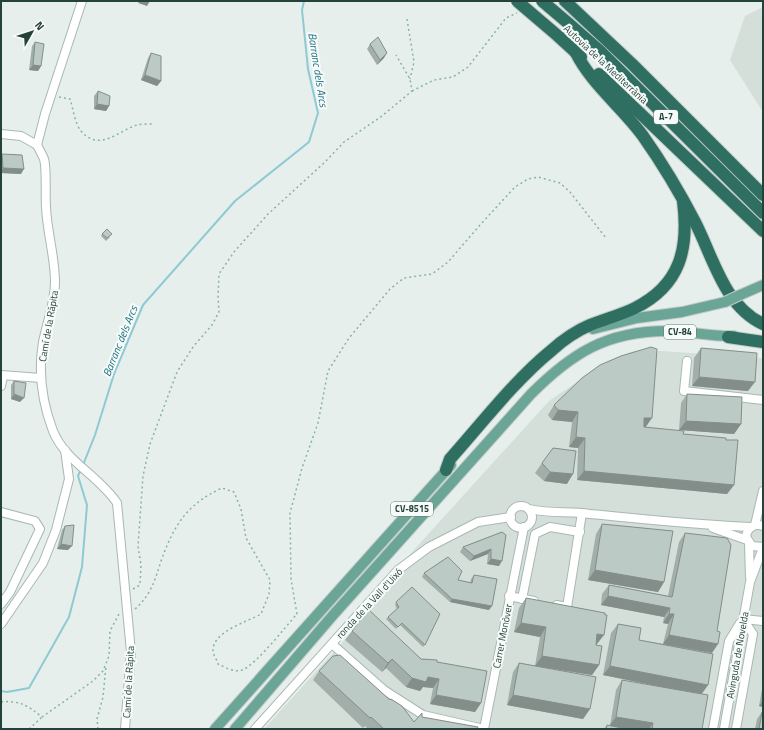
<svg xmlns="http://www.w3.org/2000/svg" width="764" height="730" font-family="'Titillium Web',sans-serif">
<rect width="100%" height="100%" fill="#e6efeb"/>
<g fill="#d4dfda">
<polygon points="763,7 763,112 730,60 745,16"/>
<polygon points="634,351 662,351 763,358 763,729 264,729 358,625 360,617 412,552 549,401 606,362"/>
</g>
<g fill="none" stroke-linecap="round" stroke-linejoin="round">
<g stroke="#8ec9d4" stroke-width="2">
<polyline points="83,465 95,435 114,374 143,305 235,201 309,142 318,113 308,69 302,10 304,1"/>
<polyline points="1,691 7,692 29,688 69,617 82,567 87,505 78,476 81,469"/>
</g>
<defs>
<g id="minor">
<path d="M82,1L45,114L37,145C39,149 42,154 44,159C47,169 45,195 46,207C47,232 55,257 55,282C55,303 47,322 43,342C38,372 42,402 53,431C65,461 99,476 117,503L131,652L125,729"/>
<polyline points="1,134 21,136 37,145"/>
<polyline points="687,361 684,391 763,400"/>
<polyline points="1,375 41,378"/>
<polyline points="1,386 3,376"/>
<circle cx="521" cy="517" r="11"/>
<path d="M529,509C550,514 569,511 590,514C644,519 697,525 751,527"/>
<polyline points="1,512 35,521 40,529 10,592 1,604"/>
<polyline points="755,525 763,491"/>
<path d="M763,526C754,523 747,528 746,537L752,546L763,547"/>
<polyline points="713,528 747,540"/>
<polyline points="749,544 750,577"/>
<polyline points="509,596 534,601"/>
<polyline points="522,599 535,534 550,527 580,532"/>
<polyline points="557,605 567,607 582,513"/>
<polyline points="743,619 763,621"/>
<polyline points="1,624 43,563 56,530 69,479 65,450"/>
<polyline points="332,644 384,690 423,715 484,729 524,527"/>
<polyline points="255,729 398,570 429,547 478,522 511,517"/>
<polyline points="713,729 729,641 740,623"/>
<polyline points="724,729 750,582 763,548"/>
<polyline points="736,729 753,634 743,619"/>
</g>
<g id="major">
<polyline points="740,295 763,285"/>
<polyline points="593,329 637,318 682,312 725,302"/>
<polyline points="215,729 451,465"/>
<path d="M235,729L334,614L531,394C572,353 607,331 667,331C690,331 712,337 734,336"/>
</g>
<g id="highway">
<polyline points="565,1 632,64 763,195"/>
<polyline points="568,23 600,51 763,213"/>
<polyline points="558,36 581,57"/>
<path d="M575,51C591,84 622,107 643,136C662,163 680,193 695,222C713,257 724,306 763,324"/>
<polyline points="599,74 763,231"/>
<polyline points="728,337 763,342"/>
<path d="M446,470L450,459C483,422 514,381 552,350C563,340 576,331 590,325C605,319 621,315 635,308C681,285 689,248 683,201"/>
</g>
</defs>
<use href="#minor" stroke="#a8b8b2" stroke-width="10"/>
<use href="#major" stroke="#c2cac8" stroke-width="12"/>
<use href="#highway" stroke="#c2cac8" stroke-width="14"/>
<g stroke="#86b3a5" stroke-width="1.5" stroke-dasharray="2 3" stroke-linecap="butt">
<polyline points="407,19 414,62 410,79"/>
<polyline points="412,91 434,80 453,77 468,67 506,18 517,13"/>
<path d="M59,97L70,99C73,108 75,124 81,131C100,153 119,130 137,125C142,124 148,124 153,124"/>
<polyline points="133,589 140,585 141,565 138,546 143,476 150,444 177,372 193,347 212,325 219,312 218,297 219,274 234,252 268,214 324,163 344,142 382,116 412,91 410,79 396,55"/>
<path d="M135,609C151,595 155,580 161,561C174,525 187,504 222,488L234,492L241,509L246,538L270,580L269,594L261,614C247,622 211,632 213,652C214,656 217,660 218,664C225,667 234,673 242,670C256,665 286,626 297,614L291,579L290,513L302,468L318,423L328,371L349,338L390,289L404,278L432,274L448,262L480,225L515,187L528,179L538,177L560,183L570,192L606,238"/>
<path d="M1,702C20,700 28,706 42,717L93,681L103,671L109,656L110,631L120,612"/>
<polyline points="29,729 42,717"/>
<polyline points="98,729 97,719 103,697 106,666"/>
</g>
<use href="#minor" stroke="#fff" stroke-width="8"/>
<use href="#major" stroke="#6aa596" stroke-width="10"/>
<use href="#highway" stroke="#2f6f62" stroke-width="12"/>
<defs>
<polyline id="major-bridge" points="725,302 740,295"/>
<g id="highway-bridge">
<polyline points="517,1 558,36"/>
<polyline points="542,1 568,23"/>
</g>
</defs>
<use href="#major-bridge" stroke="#c2cac8" stroke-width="12" stroke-linecap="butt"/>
<use href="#highway-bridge" stroke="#c2cac8" stroke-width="14" stroke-linecap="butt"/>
<use href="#major-bridge" stroke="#6aa596" stroke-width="10"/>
<use href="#highway-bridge" stroke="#2f6f62" stroke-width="12"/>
</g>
<g fill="#a1aea9">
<polygon points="35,42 41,66 38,71 29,70 32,46"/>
<polygon points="370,44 384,58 377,65 367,49"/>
<polygon points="151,53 161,81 157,86 141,80 148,58"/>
<polygon points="98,91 109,106 106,111 94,109 94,96"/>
<polygon points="2,154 21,174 1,173 1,155"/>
<polygon points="102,234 110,237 106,241 101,236"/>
<polygon points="701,348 748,391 692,386 694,358"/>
<polygon points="14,381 20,402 11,399 11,385"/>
<polygon points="687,394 741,424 734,434 679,430 681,403"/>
<polygon points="554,405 646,427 683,434 726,440 734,485 727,494 577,480 578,448 569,447 572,422 552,420 548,415"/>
<polygon points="542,463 567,484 544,481 535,473"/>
<polygon points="602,524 664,582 658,592 588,580 596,534"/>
<polygon points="65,526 68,550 57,549 62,530"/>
<polygon points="502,532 499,566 487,564 488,554 470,561 460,552 463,547"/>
<polygon points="685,533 712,653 670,646 708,685 701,694 702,729 604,729 607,725 610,726 616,690 622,680 678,690 603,675 611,633 618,624 639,640 663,644 668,624 663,623 664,617 601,605 602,594 609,585 668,596 679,542"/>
<polygon points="424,573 470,583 471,579 474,575 489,610 450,602 422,577"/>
<polygon points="526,598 597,644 596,644 599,665 592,675 547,668 590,709 583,719 507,705 513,672 519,663 535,666 540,637 514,632 519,608"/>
<polygon points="396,602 425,645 423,647 400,625 396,629 386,619 388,617 397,609 395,605"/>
<polygon points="352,631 421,659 437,662 481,703 475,712 430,704 433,688 423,687 420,691 406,687 386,668 382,672 345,640"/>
<polygon points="319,671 414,722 422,717 477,729 368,729 365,726 363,728 313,680"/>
<polygon points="763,683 763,707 759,706"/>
<polygon points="762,712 763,729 755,729 757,719"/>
</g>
<g fill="#838d89">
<polygon points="140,1 150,1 147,6 138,3"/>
<polygon points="387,53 384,58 377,65 380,60"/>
<polygon points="33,65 41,66 38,71 29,70"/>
<polygon points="145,75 161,81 157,86 141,80"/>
<polygon points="97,104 109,106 106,111 94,109"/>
<polygon points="3,168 24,169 21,174 1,173 1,171"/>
<polygon points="699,377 755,382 748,391 692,386"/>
<polygon points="14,394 24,398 20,402 11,399"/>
<polygon points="558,410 578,412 572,422 552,420"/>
<polygon points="644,418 652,418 645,428 638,428"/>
<polygon points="686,421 741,424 734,434 679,430"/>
<polygon points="576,437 585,438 578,448 569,447"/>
<polygon points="584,471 734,485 727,494 577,480"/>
<polygon points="550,472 573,474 567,484 544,481"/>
<polygon points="61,544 72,546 68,550 57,549"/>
<polygon points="491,549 488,554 470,561 474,556"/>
<polygon points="491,559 502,561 499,566 487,564"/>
<polygon points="595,570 664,582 658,592 588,580"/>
<polygon points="608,596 670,608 664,617 601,605"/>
<polygon points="452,599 492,606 489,610 450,602"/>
<polygon points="669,614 674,614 668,624 663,623"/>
<polygon points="521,623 546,627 540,637 514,632"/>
<polygon points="597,634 604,635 597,644 591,643"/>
<polygon points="669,635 718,644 712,653 663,644"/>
<polygon points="542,656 599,665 592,675 535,666"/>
<polygon points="392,659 386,668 382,672 388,663"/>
<polygon points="610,666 708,685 701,695 603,675"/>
<polygon points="428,677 439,679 433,688 423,687 420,691 406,687 412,678"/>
<polygon points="436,695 481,703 475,712 430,704"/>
<polygon points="513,695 590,709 583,719 507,705"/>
<polygon points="763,701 763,707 759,706"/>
<polygon points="616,717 653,723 649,729 625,729 609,726"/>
</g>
<g fill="#bbcac4" stroke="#838d89">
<polygon points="378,37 387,53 380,60 370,44"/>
<polygon points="35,42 44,44 41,66 33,65"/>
<polygon points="151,53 161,56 161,81 145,75"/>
<polygon points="98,91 110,96 109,106 97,104"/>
<polygon points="2,154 22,155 24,169 3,168"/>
<polygon points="107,229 112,234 107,238 102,234"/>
<polygon points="651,347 657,349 652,418 644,418 644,427 684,431 683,434 726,438 726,440 738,440 734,485 584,471 585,438 576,437 578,412 558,410 554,405 582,378 600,365 621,356"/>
<polygon points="701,348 757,353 755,382 699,377"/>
<polygon points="14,381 26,383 24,398 14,394"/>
<polygon points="687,394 742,397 741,424 686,421"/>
<polygon points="553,448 576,451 573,474 550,472 542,463"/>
<polygon points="602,524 673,531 664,582 595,570"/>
<polygon points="74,525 72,546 61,544 65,526"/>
<polygon points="502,532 506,535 502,561 491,559 491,549 474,556 463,547"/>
<polygon points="685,533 727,538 731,545 717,631 720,632 718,644 669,635 674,614 669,614 670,608 608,596 609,585 672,597"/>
<polygon points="448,557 462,571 458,580 472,583 474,575 497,579 492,606 452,599 424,573"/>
<polygon points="412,587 440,614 425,645 402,623 398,627 388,617 399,607 396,602"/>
<polygon points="526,598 605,613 605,615 607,615 604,635 597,634 596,645 602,646 599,665 542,656 546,627 521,623"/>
<polygon points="368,609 421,659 437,660 437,662 487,671 481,703 436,695 439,679 428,677 426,682 412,678 392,659 388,663 352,631"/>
<polygon points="618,624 641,628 639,640 713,654 708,685 610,666"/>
<polygon points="340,655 390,700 391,699 402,706 414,722 422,713 422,717 478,727 477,729 384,729 371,717 370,718 319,671 333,656"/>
<polygon points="519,663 596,677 590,709 513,695"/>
<polygon points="622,680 708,695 702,729 652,729 653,723 616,717"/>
<polygon points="762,712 763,712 763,729 759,729"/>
<polygon points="607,725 627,729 606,729"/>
</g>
<g text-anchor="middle" stroke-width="4" stroke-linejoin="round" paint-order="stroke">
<g fill="#f7fbf9" stroke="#637a73" stroke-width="1">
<rect x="654" y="110" width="24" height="14" rx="3"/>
<rect x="664" y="325" width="32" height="14" rx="3"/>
<rect x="391" y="502" width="42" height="14" rx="3"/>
</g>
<g font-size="9" font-weight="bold" fill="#24423a">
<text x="666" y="120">A-7</text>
<text x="680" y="335">CV-84</text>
<text x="412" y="512">CV-8515</text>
</g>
<g font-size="10" fill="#24423a" stroke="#f7fbf9">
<text transform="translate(606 64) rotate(43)" y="4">Autovia de la Mediterrània</text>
<text transform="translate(48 326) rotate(-80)" y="4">Camí de la Ràpita</text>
<text transform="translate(369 603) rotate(-47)" y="4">ronda de la Vall d'Uixó</text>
<text transform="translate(502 636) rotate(-79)" y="4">Carrer Monòver</text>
<text transform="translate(737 655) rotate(-80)" y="4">Avinguda de Novelda</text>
<text transform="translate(128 682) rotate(-87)" y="4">Camí de la Ràpita</text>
</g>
<g font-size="11" font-style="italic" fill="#1c6f80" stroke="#f7fbf9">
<text transform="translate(318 70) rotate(81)" y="4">Barranc dels Arcs</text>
<text transform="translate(120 341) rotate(-68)" y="4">Barranc dels Arcs</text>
</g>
</g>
<rect width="764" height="730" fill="none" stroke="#24423a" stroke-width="4"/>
<g transform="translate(32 32) rotate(51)" stroke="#f7fbf9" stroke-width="3" paint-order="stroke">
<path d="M0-3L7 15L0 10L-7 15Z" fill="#24423a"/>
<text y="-6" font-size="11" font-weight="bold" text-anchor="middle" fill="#24423a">N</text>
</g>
</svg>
